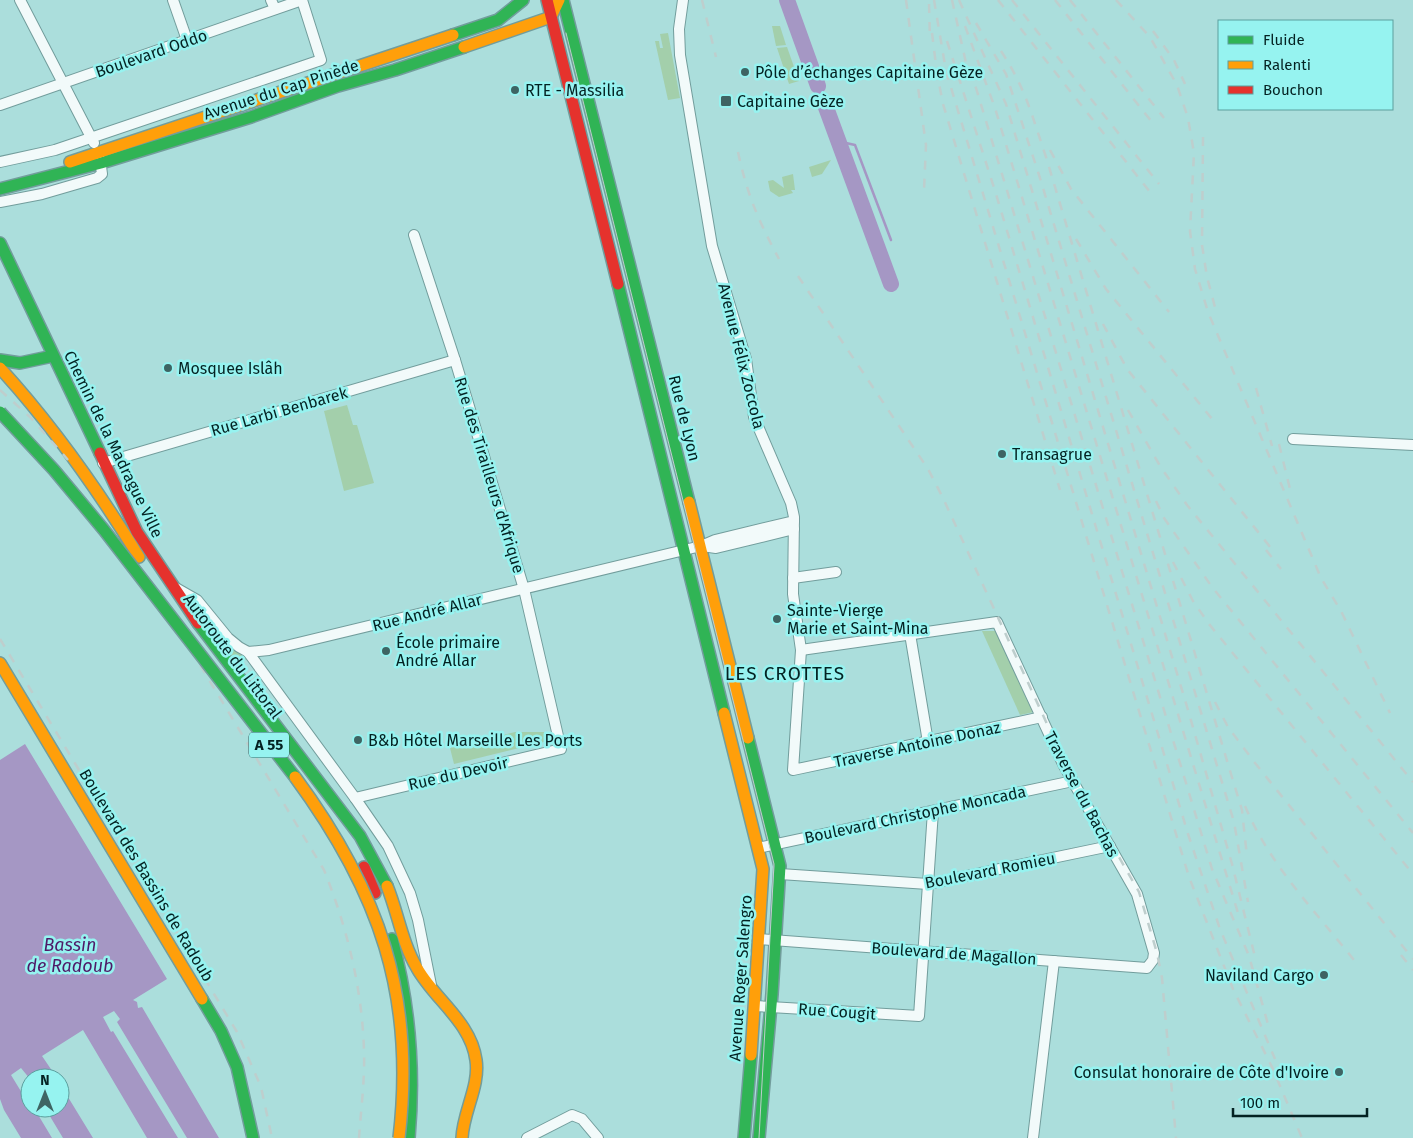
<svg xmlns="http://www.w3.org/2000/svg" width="1413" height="1138" font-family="'Fira Sans',sans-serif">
<rect width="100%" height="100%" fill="#abdedc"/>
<g fill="#a3cfab">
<polygon points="772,26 780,26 786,45 776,46"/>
<polygon points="668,33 680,98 668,100 655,41 659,41 660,48 663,48 660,34"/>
<polygon points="787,47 799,81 789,84 777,48"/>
<polygon points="831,160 822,174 812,177 809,167"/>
<polygon points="793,174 795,190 791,190 793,193 779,197 770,191 768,181 773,180 784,188 782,177"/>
<polygon points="347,405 353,425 357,425 374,483 344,491 324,411"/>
<polygon points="195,608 225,641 247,659 242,662 243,664 237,667"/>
<polygon points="982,631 997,631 1034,712 1020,715"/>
<polygon points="515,732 546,732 548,741 454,764 450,748"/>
</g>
<g fill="#a597c4">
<polygon points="25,744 167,979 133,1000 137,1002 138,1008 142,1007 219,1138 187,1138 117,1022 120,1019 114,1011 103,1017 111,1032 113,1031 178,1138 147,1138 83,1030 42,1056 57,1078 30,1079 21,1068 11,1075 22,1093 30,1102 30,1108 34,1108 52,1138 21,1138 4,1110 0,1099 0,760"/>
<polygon points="60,1084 93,1138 63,1138 45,1108 60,1108"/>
</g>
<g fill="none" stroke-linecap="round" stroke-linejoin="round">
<polyline stroke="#a597c4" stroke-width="2.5" points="835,131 846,143 855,145 891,240"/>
<g stroke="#a597c4" stroke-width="16">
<polyline points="787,0 818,86"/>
<polyline points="824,102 891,284"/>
</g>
<defs>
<g id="street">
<polyline points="20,0 94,143"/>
<polyline points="173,0 187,40"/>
<polyline points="271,0 275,9"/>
<polyline points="683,0 679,29 680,55 712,246 746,359 754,417 791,503 794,517 793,594 801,650 793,770 1042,717"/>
<polyline points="0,105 302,0"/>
<polyline points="0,162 55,150 321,60 302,0"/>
<polyline points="0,202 42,194 97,178 102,174 100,159"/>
<polyline points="1293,439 1413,445"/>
<polyline points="103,463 455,360"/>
<polyline points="702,546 716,548 794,529"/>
<polyline points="793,578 836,572"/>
<polyline points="176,588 197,600 228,638 239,647 248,652 269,650 701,546 715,540 794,521"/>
<polyline points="910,634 928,742"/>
<polyline points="248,652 355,798 388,846 410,893 418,920 431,985"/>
<polyline points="355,798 561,749 524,589 455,360 414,235"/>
<polyline points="758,848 1073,781"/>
<polyline points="780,874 928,884 1110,846"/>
<polyline points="760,939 1147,968 1153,960 1154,953 1137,894 1063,764 997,622 801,650"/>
<polyline points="755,1006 919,1016 933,811"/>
<polyline points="527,1138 572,1115 582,1119 598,1138"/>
<polyline points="1033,1138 1054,961"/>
</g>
<g id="fast">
<polyline points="563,0 689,502"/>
<polyline points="453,35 498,20 523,0"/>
<polyline points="0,189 101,163 251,117 338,86 395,70 464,47"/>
<polyline points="0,243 100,453"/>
<polyline points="618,284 724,713"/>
<polyline points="0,360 20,363 53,356"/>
<polyline points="198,623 360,836 387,886"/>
<polyline points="748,738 780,866 772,994 759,1138"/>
<path d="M392,939C410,1005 415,1070 409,1138"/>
<polyline points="202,999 221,1031 237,1067 253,1138"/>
<polyline points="744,1138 751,1055"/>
</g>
<g id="slow">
<polyline points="464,47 551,17 559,0"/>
<polyline points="70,162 453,35"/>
<path d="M0,368C53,426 98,490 139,557"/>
<polyline points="689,502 748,738"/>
<polyline points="0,663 202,999"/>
<polyline points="724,713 763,869 751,1055"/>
<path d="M387,886C398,913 402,943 417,968C435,1000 471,1022 476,1060C480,1086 463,1112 462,1138"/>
</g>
<g id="jam">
<polyline points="547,0 618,284"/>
<polyline points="100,453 137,532 198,623"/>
<polyline points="364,867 375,893"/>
</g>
</defs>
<use href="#street" stroke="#729d9c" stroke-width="12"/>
<use href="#fast" stroke="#729d9c" stroke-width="14"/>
<use href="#slow" stroke="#729d9c" stroke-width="14"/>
<use href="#jam" stroke="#729d9c" stroke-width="14"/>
<use href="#street" stroke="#f2fafa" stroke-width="10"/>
<use href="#fast" stroke="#30b455" stroke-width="11"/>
<use href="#slow" stroke="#ff9f0a" stroke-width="11"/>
<use href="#jam" stroke="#e5322d" stroke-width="11"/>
<polyline stroke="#bececd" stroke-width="1" points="566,33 774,864 759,1138"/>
<g stroke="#bececd" stroke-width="2.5" stroke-dasharray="9 9" stroke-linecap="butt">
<polyline points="702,0 716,57"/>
<polyline points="906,0 926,145 924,190"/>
<polyline points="934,0 946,71 1189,877 1233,989 1272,1067 1302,1138"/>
<polyline points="952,0 966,63 976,88 1212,869 1249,956 1269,1028"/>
<polyline points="959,0 1006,104 1188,710 1232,864 1255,957"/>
<polyline points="998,0 1150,192"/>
<polyline points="1012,0 1159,184"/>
<polyline points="1055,0 1155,126"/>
<polyline points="1070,0 1164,118"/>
<polyline points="1116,0 1150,37 1177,85 1188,118 1194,153 1190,231 1195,269 1208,312 1321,578 1341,611 1390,713"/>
<polyline points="929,4 930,39"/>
<polyline points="976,23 1006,74 1040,178 1234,822 1248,902"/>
<polyline points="965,26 995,108 1238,913"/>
<polyline points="1153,31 1174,60 1185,84"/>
<polyline points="932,33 937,73 943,104 1060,490"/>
<polyline points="947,41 996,194 1188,834 1220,929 1275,1059"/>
<path d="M1001,51C1026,89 1032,116 1046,157L1231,774L1242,810L1247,857"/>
<polyline points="1203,137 1202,245 1207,277 1216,311"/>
<polyline points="1050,150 1071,189 1169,312"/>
<path d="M738,152C747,194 758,220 779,259"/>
<polyline points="1076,239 1106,289 1217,425"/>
<polyline points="798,276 928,469 943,498 1065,763 1139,892 1157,953 1162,978 1176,1138"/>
<polyline points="1103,324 1127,369 1275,553"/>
<polyline points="1256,388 1272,446"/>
<polyline points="0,390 30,417 68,460"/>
<polyline points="1128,410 1160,466 1187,505 1413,782"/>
<polyline points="1279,444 1290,489"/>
<polyline points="1156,501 1164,518 1212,587 1413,833"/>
<polyline points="1266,550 1281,569"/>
<polyline points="1173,562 1193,601 1209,624 1413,874"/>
<polyline points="0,639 237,1032 261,1087 272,1138"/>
<path d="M191,650L324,870C347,927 362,988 364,1050C365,1079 361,1109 359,1138"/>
<polyline points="1215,702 1228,727 1255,763 1413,959"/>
<path d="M1245,806C1269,864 1315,911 1354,960"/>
<polyline points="1401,955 1413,970"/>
</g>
<defs>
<polyline id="fast-bridge" points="0,412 54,470 104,530 295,777"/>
<path id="slow-bridge" d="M295,777C379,891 416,995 399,1138"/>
</defs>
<use href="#fast-bridge" stroke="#729d9c" stroke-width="14" stroke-linecap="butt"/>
<use href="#slow-bridge" stroke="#729d9c" stroke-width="14" stroke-linecap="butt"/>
<use href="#fast-bridge" stroke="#30b455" stroke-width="11"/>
<use href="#slow-bridge" stroke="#ff9f0a" stroke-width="11"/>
</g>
<g fill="#3e6463" stroke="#96f3f0" stroke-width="2">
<circle cx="745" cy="72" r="5"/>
<circle cx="515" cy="90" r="5"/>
<rect x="720" y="95" width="12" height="12" rx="2.5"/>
<circle cx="168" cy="368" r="5"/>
<circle cx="1002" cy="454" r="5"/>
<circle cx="777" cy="619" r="5"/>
<circle cx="386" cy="651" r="5"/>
<circle cx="358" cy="740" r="5"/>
<circle cx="1324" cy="975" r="5"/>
<circle cx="1339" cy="1072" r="5"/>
</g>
<g text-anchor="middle" stroke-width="5" stroke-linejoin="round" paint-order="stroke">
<rect fill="#96f3f0" stroke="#306160" stroke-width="1" x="249" y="732.5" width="40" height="25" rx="4"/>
<g font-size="15" font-weight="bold" fill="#042222">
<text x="269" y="750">A 55</text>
</g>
<g font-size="16" fill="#042222" stroke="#96f3f0">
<text transform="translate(151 53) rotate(-19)" y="6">Boulevard Oddo</text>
<text transform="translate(281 89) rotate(-18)" y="6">Avenue du Cap Pinède</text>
<text transform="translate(742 356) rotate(76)" y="6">Avenue Félix Zoccola</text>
<text transform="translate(279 411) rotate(-16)" y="6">Rue Larbi Benbarek</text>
<text transform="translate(685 418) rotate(76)" y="6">Rue de Lyon</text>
<text transform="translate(114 444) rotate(64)" y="6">Chemin de la Madrague Ville</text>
<text transform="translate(490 475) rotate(73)" y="6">Rue des Tirailleurs d'Afrique</text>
<text transform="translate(427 612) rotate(-14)" y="6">Rue André Allar</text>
<text transform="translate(233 656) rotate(53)" y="6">Autoroute du Littoral</text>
<text transform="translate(917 744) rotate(-12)" y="6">Traverse Antoine Donaz</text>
<text transform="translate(458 773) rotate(-13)" y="6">Rue du Devoir</text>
<text transform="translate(1082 794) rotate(62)" y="6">Traverse du Bachas</text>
<text transform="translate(915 814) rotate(-12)" y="6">Boulevard Christophe Moncada</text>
<text transform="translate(990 870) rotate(-11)" y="6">Boulevard Romieu</text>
<text transform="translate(147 875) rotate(59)" y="6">Boulevard des Bassins de Radoub</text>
<text transform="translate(954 953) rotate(4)" y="6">Boulevard de Magallon</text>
<text transform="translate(740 978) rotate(-86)" y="6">Avenue Roger Salengro</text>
<text transform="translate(837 1011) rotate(4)" y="6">Rue Cougit</text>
</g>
<g font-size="16" fill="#042222" stroke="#96f3f0" text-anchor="start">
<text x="755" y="78">Pôle d’échanges Capitaine Gèze</text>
<text x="525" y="96">RTE - Massilia</text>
<text x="737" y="107">Capitaine Gèze</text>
<text x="178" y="374">Mosquee Islâh</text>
<text x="1012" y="460">Transagrue</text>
<text x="787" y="616">Sainte-Vierge<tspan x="787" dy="18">Marie et Saint-Mina</tspan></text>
<text x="396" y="648">École primaire<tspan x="396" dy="18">André Allar</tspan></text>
<text x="368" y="746">B&amp;b Hôtel Marseille Les Ports</text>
<text x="1314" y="981" text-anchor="end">Naviland Cargo</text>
<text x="1329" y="1078" text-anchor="end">Consulat honoraire de Côte d'Ivoire</text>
</g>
<g font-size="18" font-style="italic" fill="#4f1a67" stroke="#96f3f0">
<text x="70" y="951">Bassin<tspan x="70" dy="21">de Radoub</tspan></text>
</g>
<g font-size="19" letter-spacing="1" fill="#042222" stroke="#96f3f0">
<text x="785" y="680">LES CROTTES</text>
</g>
</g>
<rect x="1218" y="20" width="175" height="90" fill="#96f3f0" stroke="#5c9f9e"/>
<rect x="1228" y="36" width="25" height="8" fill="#30b455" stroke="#5c9f9e"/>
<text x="1263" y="45" font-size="15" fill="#042222">Fluide</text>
<rect x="1228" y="61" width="25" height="8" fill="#ff9f0a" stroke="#5c9f9e"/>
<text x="1263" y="70" font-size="15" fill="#042222">Ralenti</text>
<rect x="1228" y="86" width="25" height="8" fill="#e5322d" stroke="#5c9f9e"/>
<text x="1263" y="95" font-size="15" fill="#042222">Bouchon</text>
<g transform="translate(45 1093)"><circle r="24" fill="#96f3f0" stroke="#5c9f9e"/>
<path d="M0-4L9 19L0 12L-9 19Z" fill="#3e6463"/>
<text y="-8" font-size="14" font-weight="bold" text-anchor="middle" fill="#042222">N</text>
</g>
<path d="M1233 1108v8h134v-8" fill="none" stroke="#042222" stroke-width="2.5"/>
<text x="1240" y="1108" font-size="15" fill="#042222" stroke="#96f3f0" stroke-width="4" paint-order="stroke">100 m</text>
</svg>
